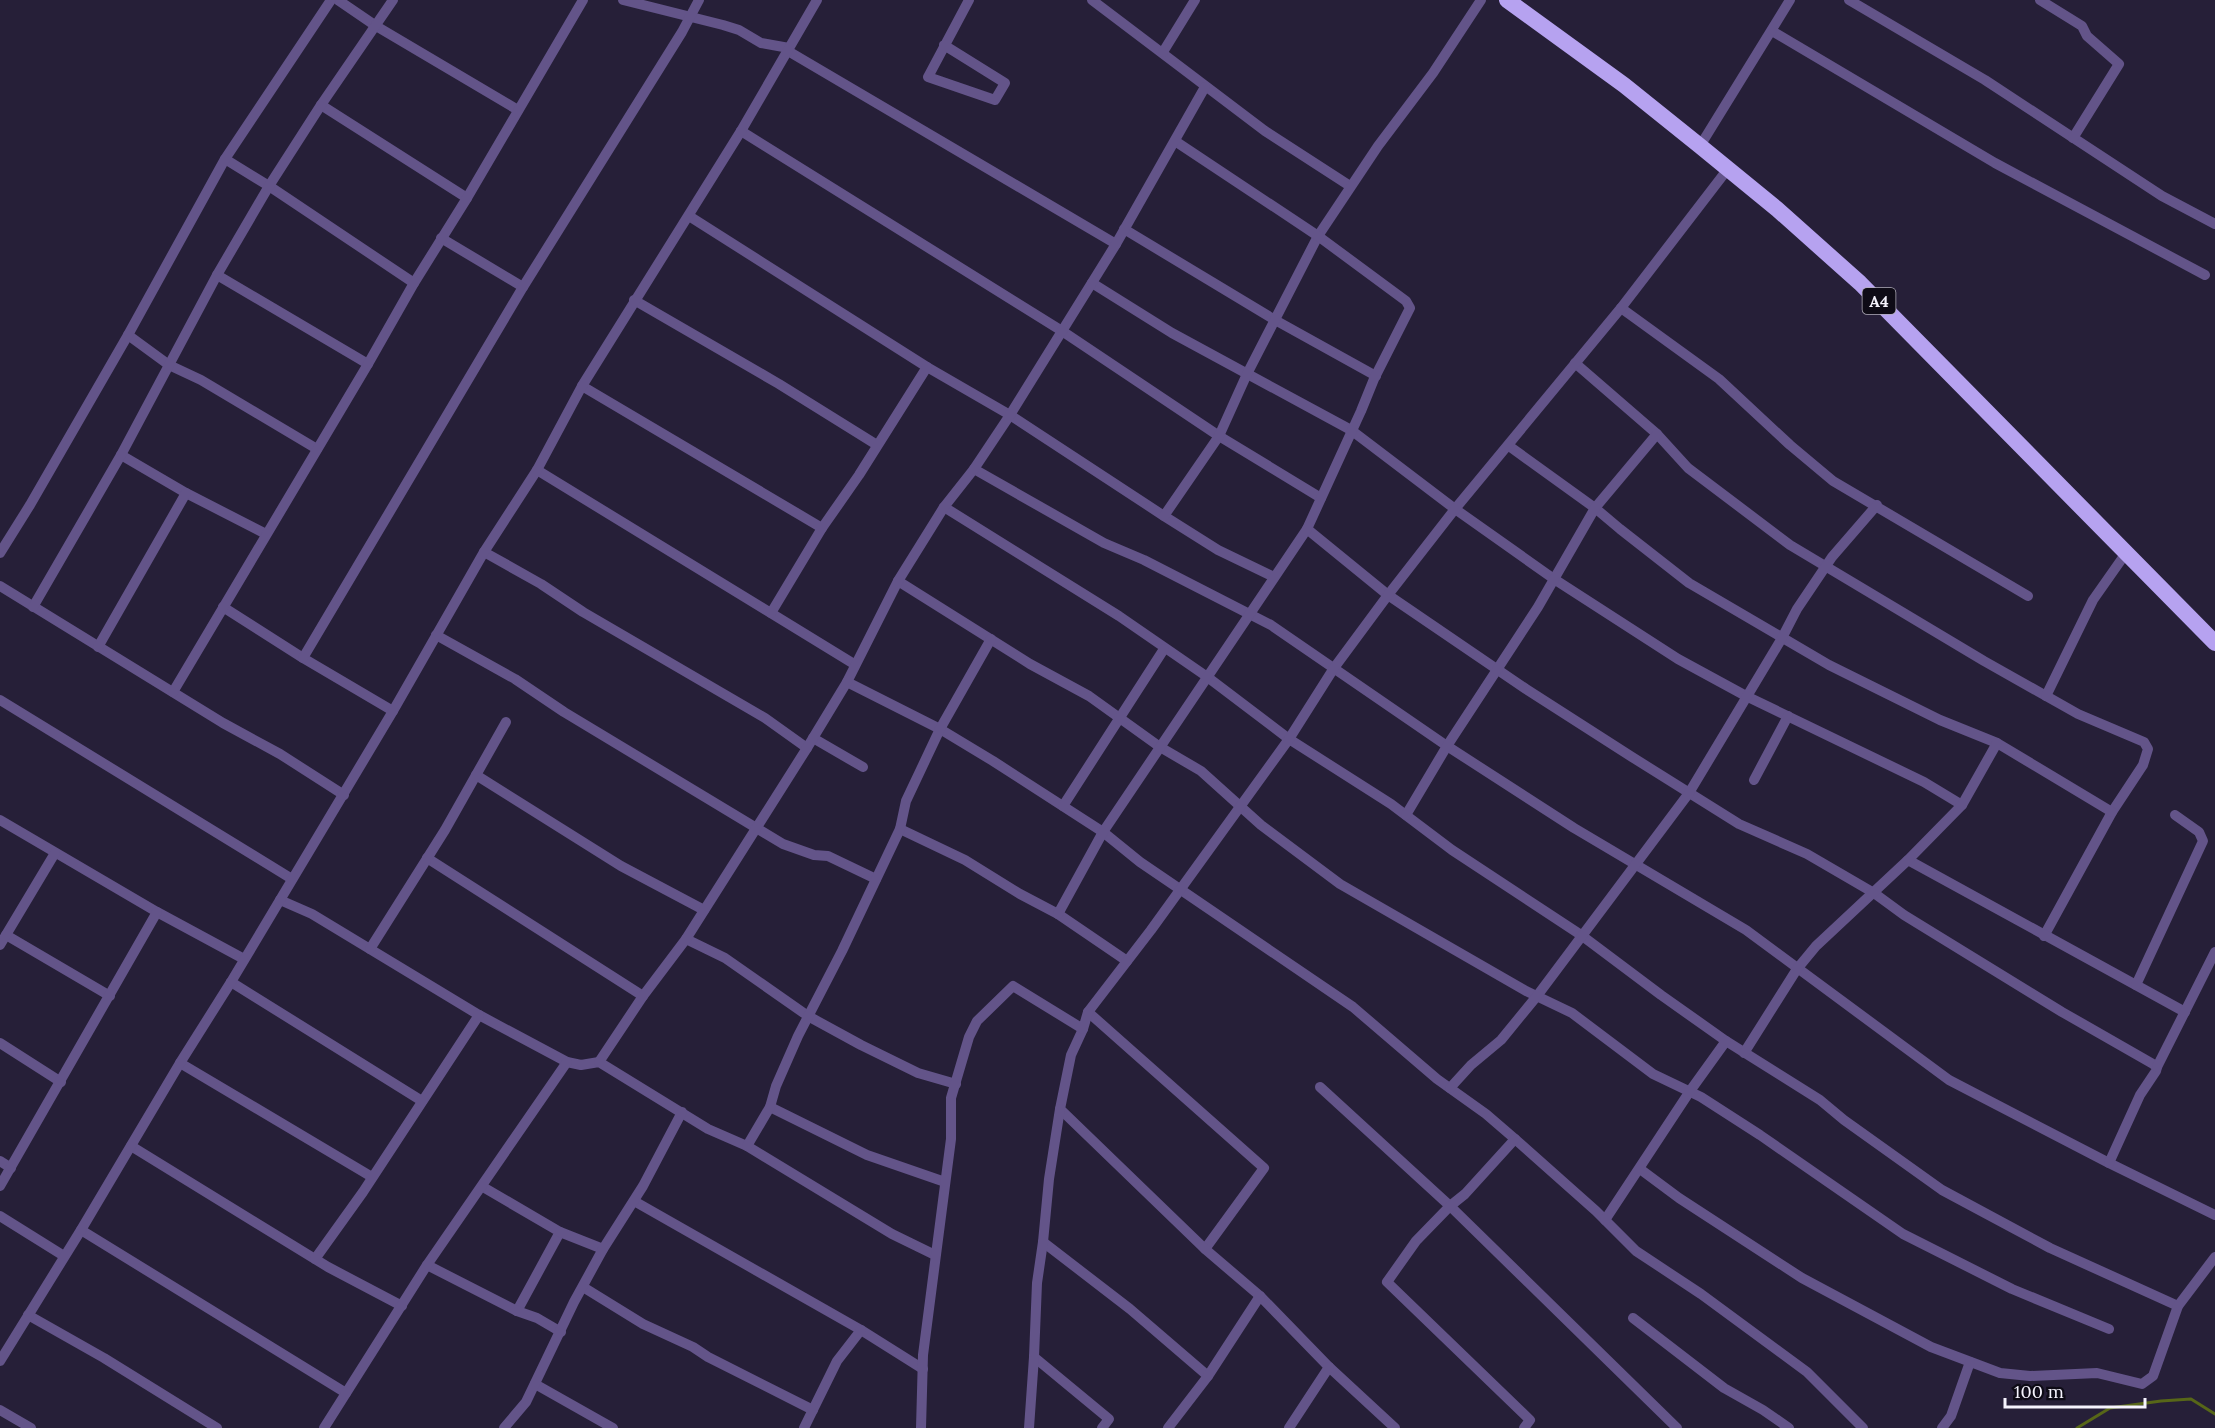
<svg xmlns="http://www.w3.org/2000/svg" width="2215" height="1428" font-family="Lora,serif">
<rect width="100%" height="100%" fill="#261f38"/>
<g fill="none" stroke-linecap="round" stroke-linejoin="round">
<polyline stroke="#576618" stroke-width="3" points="2077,1428 2110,1408 2161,1401 2191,1399 2215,1414"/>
<g stroke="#635489" stroke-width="10">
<polyline points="338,0 376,26 518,110"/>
<polyline points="623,0 723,25 739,30 761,43 789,48"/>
<polyline points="1092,0 1265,131 1350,186"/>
<polyline points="1849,0 1985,80 2162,196 2215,224"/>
<polyline points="2040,0 2082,26 2087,36 2119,64 2073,138"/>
<polyline points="1772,31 1995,163 2205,275"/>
<polyline points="944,45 1005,83 995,100 928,77 969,0"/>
<polyline points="788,51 1116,244"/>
<polyline points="1163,52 1195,0"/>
<polyline points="321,105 467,198"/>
<polyline points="741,131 1062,331 1219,436 1321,498"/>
<polyline points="1700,146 1790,0"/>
<polyline points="225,159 269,186 414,283"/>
<polyline points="689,216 927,367 1010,415 1164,516 1218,550 1274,577"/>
<polyline points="1124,229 1275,320 1376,376"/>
<polyline points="441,238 523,287"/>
<polyline points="217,275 368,364"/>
<polyline points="1092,283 1172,333 1351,430 1455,509 1554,579 1678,659 1746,696 1924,782 1962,805"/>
<polyline points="634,300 779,384 877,445"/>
<polyline points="1621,308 1719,379 1790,445 1833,481 2028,596"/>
<polyline points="128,335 169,365 201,380 317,449"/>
<polyline points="1575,363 1657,434 1688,468 1790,545 1984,661 2078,714 2144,742 2148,749 2143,765 2112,812 2044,936"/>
<polyline points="582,386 822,528"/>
<polyline points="1509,446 1595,508 1620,529 1689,583 1829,665 1940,720 1997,743 2112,812"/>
<polyline points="121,455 186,493 266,534"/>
<polyline points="974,469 1104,543 1144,560 1271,625 1447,746 1574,828 1746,930 1949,1080 2109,1163 2215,1215"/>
<polyline points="537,470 854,664"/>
<polyline points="944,507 1119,616 1206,676 1289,739 1391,804 1452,850 1581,935 1661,995 1726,1041 1820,1100 1844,1120 1942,1190 2050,1248 2178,1306"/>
<polyline points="1164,516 1219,436 1247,374 1318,236 1378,146 1433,73 1481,0"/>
<polyline points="1307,529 1388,595 1526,689 1632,757 1739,824 1807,854 1874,893 1904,915 2062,1012 2153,1064 2157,1067 2156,1071 2140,1095 2109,1163"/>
<polyline points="484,552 541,584 583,612 765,718 807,748"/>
<polyline points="0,553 30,505 128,335 225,159 331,0"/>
<polyline points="898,581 1030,664 1089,696 1160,747 1201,771 1261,825 1340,884 1526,991 1572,1013 1653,1074 1701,1097 1760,1135 1903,1234 2012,1289 2109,1329"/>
<polyline points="0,586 223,723 280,754 344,795"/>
<polyline points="33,607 121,455 217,275 269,186 321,105 393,0"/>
<polyline points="223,607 303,658 393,711"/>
<polyline points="771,613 822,528 859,475 927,367"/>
<polyline points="436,635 515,679 564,712 783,844 814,855 828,856 876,879"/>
<polyline points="98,647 186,493"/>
<polyline points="303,658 523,287 682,32 699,0"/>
<polyline points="847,682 940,729 993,761 1103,832 1140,862 1353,1007 1437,1079 1486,1114 1515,1139 1596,1211 1636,1251 1701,1294 1807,1372 1863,1428"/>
<polyline points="173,692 368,364 414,283 467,198 583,0"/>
<polyline points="2046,696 2093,600 2126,553"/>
<polyline points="0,700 292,879"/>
<polyline points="813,738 863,767"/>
<polyline points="476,775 621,866 704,910"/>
<polyline points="1754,780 1788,716"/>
<polyline points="1063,806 1164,649"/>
<polyline points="1406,815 1447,746 1538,607 1595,508 1657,434"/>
<polyline points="0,820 157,912 244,959"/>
<polyline points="900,829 965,860 1020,894 1058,914 1127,961"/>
<polyline points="427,858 643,996"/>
<polyline points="1908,860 2185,1012"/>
<polyline points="280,900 312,914 479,1015 567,1062 581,1065 599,1062 708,1129 747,1146 892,1234 935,1255"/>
<polyline points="1058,914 1103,832 1307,529 1361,411 1374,379 1410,308 1406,301 1318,236 1175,141"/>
<polyline points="6,935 110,996"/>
<polyline points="686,939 725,958 808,1016 861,1045 918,1073 956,1084"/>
<polyline points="0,945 55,853"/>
<polyline points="370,949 445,830 506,722"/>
<polyline points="231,982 422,1101"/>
<polyline points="2136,985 2203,841 2199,832 2175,815"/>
<polyline points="1088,1012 1264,1168 1205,1249"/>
<polyline points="1083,1029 1071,1055 1060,1109 1205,1249 1260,1296 1329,1367 1395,1428"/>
<polyline points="0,1043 61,1082"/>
<polyline points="1744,1053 1797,969 1816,946 1908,860 1962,805 1997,743"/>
<polyline points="599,1062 643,996 686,939 807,748 847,682 898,581 944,507 974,469 1010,415 1116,244 1205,87"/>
<polyline points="180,1063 372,1177"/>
<polyline points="2157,1067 2215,952"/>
<polyline points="1320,1087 1450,1206 1677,1428"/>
<polyline points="1450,1088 1471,1065 1501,1040 1537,996 1689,793 1782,638 1797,609 1832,557 1877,505"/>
<polyline points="770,1107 867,1155 945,1182"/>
<polyline points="1515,1139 1465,1194 1450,1206 1416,1241 1387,1282 1530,1420 1524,1428"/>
<polyline points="131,1146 328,1267 402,1306"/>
<polyline points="747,1146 770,1107 776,1086 798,1036 842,951 900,829 906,801 940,729 991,639"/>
<polyline points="0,1161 11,1168"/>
<polyline points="1640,1169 1679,1198 1802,1278 1931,1347 2000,1373 2030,1376 2097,1373 2142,1384 2153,1376 2178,1306 2215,1257"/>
<polyline points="0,1186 157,912"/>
<polyline points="483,1187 560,1232 517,1311"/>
<polyline points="634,1201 861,1330 923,1369"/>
<polyline points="0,1216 64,1256"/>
<polyline points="1605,1220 1690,1091 1726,1041"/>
<polyline points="81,1230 346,1393"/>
<polyline points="560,1232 603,1249"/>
<polyline points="1043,1242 1130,1309 1208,1376"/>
<polyline points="315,1259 363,1192 479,1015"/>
<polyline points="427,1265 517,1311 537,1318 561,1332"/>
<polyline points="583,1287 643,1324 693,1347 708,1357 813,1410"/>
<polyline points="28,1315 104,1358 217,1428"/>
<polyline points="1633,1318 1724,1388 1763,1410 1789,1428"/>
<polyline points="1034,1357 1109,1419 1102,1428"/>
<polyline points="0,1361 81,1230 180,1063 231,982 393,711 484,552 537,470 582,386 741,131 817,0"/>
<polyline points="535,1384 613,1428"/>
<polyline points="0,1410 31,1428"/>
<polyline points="324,1428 427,1265 567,1062"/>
<polyline points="504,1428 526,1402 574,1302 603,1249 643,1186 682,1112"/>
<polyline points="804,1428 837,1361 861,1330"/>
<polyline points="921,1428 923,1355 951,1139 951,1098 969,1037 977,1021 1013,986 1083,1029 1088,1012 1151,930 1289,739 1334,668 1388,595 1455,509 1621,308 1727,170"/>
<polyline points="1029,1428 1034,1357 1037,1283 1043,1242 1049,1179 1060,1109"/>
<polyline points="1168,1428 1208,1376 1260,1296"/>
<polyline points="1289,1428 1329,1367"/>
<polyline points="1942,1428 1951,1416 1970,1362"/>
</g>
<polyline stroke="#b6a2f0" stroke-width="16" points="1507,0 1624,85 1700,146 1777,209 1860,283 2215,643"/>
</g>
<g text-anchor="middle" stroke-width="4.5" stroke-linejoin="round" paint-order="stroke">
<rect fill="#0e0b16" stroke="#b0adb8" stroke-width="1.5" x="1862.5" y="288" width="33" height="26" rx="4.5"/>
<g font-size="16" font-weight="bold" fill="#f5f3fd">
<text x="1879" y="307">A4</text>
</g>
</g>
<path d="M2005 1398v9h140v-9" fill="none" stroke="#f5f3fd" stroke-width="3"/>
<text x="2014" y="1398" font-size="18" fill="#f5f3fd" stroke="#0e0b16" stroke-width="4.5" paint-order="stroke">100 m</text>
</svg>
